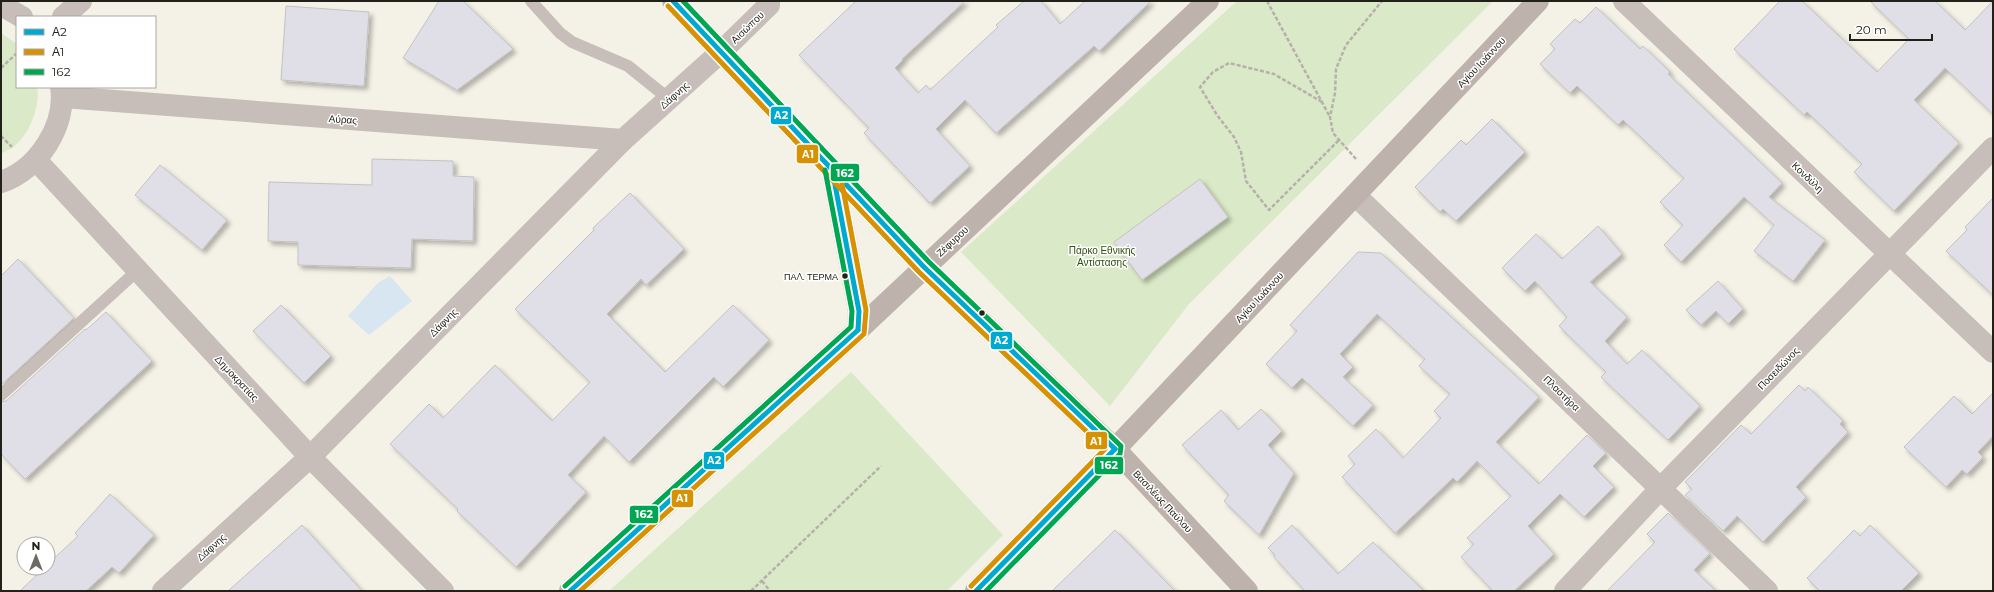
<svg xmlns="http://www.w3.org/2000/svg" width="1994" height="592" font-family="Montserrat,sans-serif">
<defs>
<filter id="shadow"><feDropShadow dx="3.5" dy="3.5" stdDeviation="2" flood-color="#0004"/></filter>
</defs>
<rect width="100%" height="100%" fill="#f4f2e6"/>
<g fill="#dae9c7">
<polygon points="1237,1 1493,1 1189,304 1110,406 961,252"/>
<path d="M1,33L17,44V87H37C41,104 30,132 17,144C13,148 6,151 1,154Z"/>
<polygon points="851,372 1003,535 947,591 609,591"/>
</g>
<polygon fill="#d7e6f0" points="390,276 412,301 369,335 348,316 379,282"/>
<g fill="#e0dfe7" stroke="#c3c2c1" filter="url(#shadow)">
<polygon points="439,1 463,1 513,49 457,90 403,58"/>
<polygon points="856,1 965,1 902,59 903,60 895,68 918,93 926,85 930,90 998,27 996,25 1024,1 1041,1 1060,24 1085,1 1151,1 1099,51 1094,46 996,133 965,100 936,129 970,166 930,203 864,133 869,128 799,55"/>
<polygon points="1780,1 1802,1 1877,72 1909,39 1870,1 1935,1 1965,30 1993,1 1993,114 1945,68 1914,100 1959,143 1894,211 1854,172 1862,164 1807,112 1804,115 1734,49"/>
<polygon points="286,6 369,12 364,86 281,80"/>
<polygon points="1596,7 1640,49 1643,46 1670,72 1668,74 1782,183 1769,197 1825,240 1793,281 1754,251 1774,225 1744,197 1681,262 1664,245 1683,225 1660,202 1684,178 1623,120 1618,125 1577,86 1570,93 1540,64 1555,49 1550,44 1575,19 1580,23"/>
<polygon points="1492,119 1525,152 1456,221 1443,209 1440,212 1415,187 1461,140 1466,145"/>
<polygon points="372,159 453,161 453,176 474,177 473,241 412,239 411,268 298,265 298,242 268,241 269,182 372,185"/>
<polygon points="160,165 227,220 202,250 135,195"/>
<polygon points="1200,179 1228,217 1142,280 1114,242"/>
<polygon points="630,193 684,249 646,285 641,279 607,314 665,372 733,305 769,340 723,387 714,377 629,462 604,436 568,475 586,492 516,567 457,511 458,509 390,444 429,404 443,418 495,365 552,421 590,382 515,309 594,230 593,228"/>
<polygon points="1993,198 1993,295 1946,251 1967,230 1965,227"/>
<polygon points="1598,226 1622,254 1590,282 1627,317 1605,341 1627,364 1642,350 1700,406 1668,440 1601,377 1606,372 1559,326 1567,317 1535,281 1525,291 1502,268 1536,234 1562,259"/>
<polygon points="1358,252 1381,253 1539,397 1496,442 1539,484 1587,435 1606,453 1593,466 1614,487 1584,517 1560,494 1528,526 1554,554 1514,591 1493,591 1461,557 1474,544 1467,538 1511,496 1477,461 1457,482 1453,478 1395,533 1342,477 1355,464 1348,456 1376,429 1403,458 1441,418 1434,411 1450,394 1419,366 1425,359 1377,314 1340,354 1353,367 1343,377 1373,405 1353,426 1302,378 1292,388 1266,364 1297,331 1290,325"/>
<polygon points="18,259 74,318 1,385 1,276"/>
<polygon points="1718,281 1743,309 1728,324 1716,311 1701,325 1686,310"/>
<polygon points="281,305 331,356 304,383 253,331"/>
<polygon points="106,312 152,361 25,479 1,454 1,402 6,401 85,329 86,330"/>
<polygon points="1799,385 1805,391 1808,387 1843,421 1840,424 1848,432 1796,487 1806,497 1763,542 1737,516 1723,531 1685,495 1692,489 1685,482 1741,425 1751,434"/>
<polygon points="1993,393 1993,436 1978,452 1983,457 1967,474 1962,470 1946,487 1904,447 1954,396 1972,414"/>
<polygon points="1261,409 1282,431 1268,445 1294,473 1259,535 1224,501 1229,495 1182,445 1221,410 1238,430"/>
<polygon points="110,494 154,535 119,573 112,567 86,591 20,591 44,568 48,568 48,564 78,536 75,533"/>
<polygon points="1668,513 1710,553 1694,570 1716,591 1607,591 1655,542 1647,534"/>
<polygon points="302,525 362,591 228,591"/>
<polygon points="1292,525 1338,574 1373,542 1424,591 1305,591 1274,557 1275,555 1268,548"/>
<polygon points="1870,525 1919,573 1901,591 1820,591 1807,578 1854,530 1860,536"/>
<polygon points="1115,530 1175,591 1052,591"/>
</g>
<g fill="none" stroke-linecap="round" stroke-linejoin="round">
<g stroke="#b7b0aa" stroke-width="2.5" stroke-dasharray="4 2" stroke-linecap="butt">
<polyline points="1267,1 1330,117"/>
<polyline points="1,68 17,53"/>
<polyline points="1322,102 1274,74 1229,63 1213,72 1200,87 1217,115 1234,137 1241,152 1246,181 1269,210 1339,140"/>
<polyline points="1,136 12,147"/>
<polyline points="1356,159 1333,133 1330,117 1335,93 1336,69 1346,45 1382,1"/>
<polyline points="762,581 770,591"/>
<polyline points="751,591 881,466"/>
</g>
<g stroke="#c7bdb9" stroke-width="12">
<polyline points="531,1 560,33 572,42 628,66 669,99"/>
<polyline points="1,395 138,270"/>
</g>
<g stroke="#c7bdb9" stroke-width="22">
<polyline points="1624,1 1993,352"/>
<polyline points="1,5 22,17"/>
<polyline points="63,17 81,1"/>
<polyline points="63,97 623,140"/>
<polyline points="36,160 310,457 443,591"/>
<path d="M1,182C38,170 67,125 61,87"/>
<polyline points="1355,195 1767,591"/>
<polyline points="163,591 310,457 623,140 722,51 769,5 769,1"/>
<polyline points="1565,591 1661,488 1993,148"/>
</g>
<g stroke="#beb2ad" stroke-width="22">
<polyline points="673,1 924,267 1115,449 1247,591"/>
<polyline points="832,169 859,311 858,330"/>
<polyline points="570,591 858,330 1208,1"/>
<polyline points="976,591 1115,449 1538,1"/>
</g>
<defs>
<g id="bus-1">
<polyline points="673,1 924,267 1115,449"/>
<polyline points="832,169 859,311 858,330"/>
<polyline points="570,591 858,330"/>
<polyline points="976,591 1115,449"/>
</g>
<g id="bus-2">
<polyline points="668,6 919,272 1105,449 971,586"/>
<polyline points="580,591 864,334 866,310 839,168"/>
</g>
<g id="bus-3">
<polyline points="683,1 929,262 1121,446 1120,454 986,591"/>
<polyline points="565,586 851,327 852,311 825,170"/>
</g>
</defs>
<use href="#bus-1" stroke="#fff" stroke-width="8"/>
<use href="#bus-2" stroke="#fff" stroke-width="8"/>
<use href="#bus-3" stroke="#fff" stroke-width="8"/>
<use href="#bus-1" stroke="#00a9ce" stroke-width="5"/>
<use href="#bus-2" stroke="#d79204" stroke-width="5"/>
<use href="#bus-3" stroke="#00a651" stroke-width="5"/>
</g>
<g fill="#222119" stroke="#fff" stroke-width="1.5">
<circle cx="845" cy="276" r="3.5"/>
<circle cx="982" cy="313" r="3.5"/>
</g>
<g text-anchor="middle" stroke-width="3" stroke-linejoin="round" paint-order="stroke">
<g font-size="9" fill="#222119" stroke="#fff" text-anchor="end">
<text x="838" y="280">ΠΑΛ. ΤΕΡΜΑ</text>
</g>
<g font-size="10" fill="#222119" stroke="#fff">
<text transform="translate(747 27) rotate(-44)" y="4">Αισώπου</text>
<text transform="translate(1481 62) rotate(-47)" y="4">Αγίου Ιωάννου</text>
<text transform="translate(674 95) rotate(-42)" y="4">Δάφνης</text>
<text transform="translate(343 119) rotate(4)" y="4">Αύρας</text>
<text transform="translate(1808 177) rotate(44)" y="4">Κονδύλη</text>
<text transform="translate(952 241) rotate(-43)" y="4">Ζέφυρου</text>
<text transform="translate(1259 297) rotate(-47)" y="4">Αγίου Ιωάννου</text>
<text transform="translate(443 322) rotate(-45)" y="4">Δάφνης</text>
<text transform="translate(1778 368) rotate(-46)" y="4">Ποσειδώνος</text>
<text transform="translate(237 378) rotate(47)" y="4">Δημοκρατίας</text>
<text transform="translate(1562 393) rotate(44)" y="4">Πλαστήρα</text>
<text transform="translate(1163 501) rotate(47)" y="4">Βασιλέως Παύλου</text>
<text transform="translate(211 547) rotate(-42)" y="4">Δάφνης</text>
</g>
<g font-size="10" fill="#2f4e0d" stroke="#fff">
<text x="1102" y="254">Πάρκο Εθνικής<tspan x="1102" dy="12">Αντίστασης</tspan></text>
</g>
</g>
<g stroke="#fff" stroke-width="1.5">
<rect x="770" y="106" width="22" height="19" rx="4" fill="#00a9ce"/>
<rect x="796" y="144" width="23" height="20" rx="4" fill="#d79204"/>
<rect x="830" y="163" width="30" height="19" rx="4" fill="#00a651"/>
<rect x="990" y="331" width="23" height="19" rx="4" fill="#00a9ce"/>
<rect x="1085" y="431" width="23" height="19" rx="4" fill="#d79204"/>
<rect x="703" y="451" width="22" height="19" rx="4" fill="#00a9ce"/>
<rect x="1094" y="456" width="30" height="19" rx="4" fill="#00a651"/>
<rect x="671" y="489" width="23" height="19" rx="4" fill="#d79204"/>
<rect x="629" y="505" width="30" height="19" rx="4" fill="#00a651"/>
</g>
<g font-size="11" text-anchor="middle" font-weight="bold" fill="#fff">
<text x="781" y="119">Α2</text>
<text x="808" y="158">Α1</text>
<text x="845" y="177">162</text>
<text x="1001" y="344">Α2</text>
<text x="1096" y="445">Α1</text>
<text x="714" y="464">Α2</text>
<text x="1109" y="469">162</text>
<text x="682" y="502">Α1</text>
<text x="644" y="518">162</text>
</g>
<rect width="1994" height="592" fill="none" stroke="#222119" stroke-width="4"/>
<rect x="16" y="16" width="140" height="72" fill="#ffffff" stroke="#a7a6a3"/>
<rect x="24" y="29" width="20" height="6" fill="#00a9ce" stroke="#a7a6a3"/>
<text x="52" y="36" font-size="12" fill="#222119">Α2</text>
<rect x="24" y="49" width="20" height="6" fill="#d79204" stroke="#a7a6a3"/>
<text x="52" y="56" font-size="12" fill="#222119">Α1</text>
<rect x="24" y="69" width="20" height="6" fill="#00a651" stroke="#a7a6a3"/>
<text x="52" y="76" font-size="12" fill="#222119">162</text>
<g transform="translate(36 556)"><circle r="19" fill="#ffffff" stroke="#a7a6a3"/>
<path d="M0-3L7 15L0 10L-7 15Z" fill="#6c6a61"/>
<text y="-6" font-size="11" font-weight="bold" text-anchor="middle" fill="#222119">N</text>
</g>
<path d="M1850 34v6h82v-6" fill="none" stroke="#222119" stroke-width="2"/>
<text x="1856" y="34" font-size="12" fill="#222119" stroke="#ffffff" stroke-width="3" paint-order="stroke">20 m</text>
</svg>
